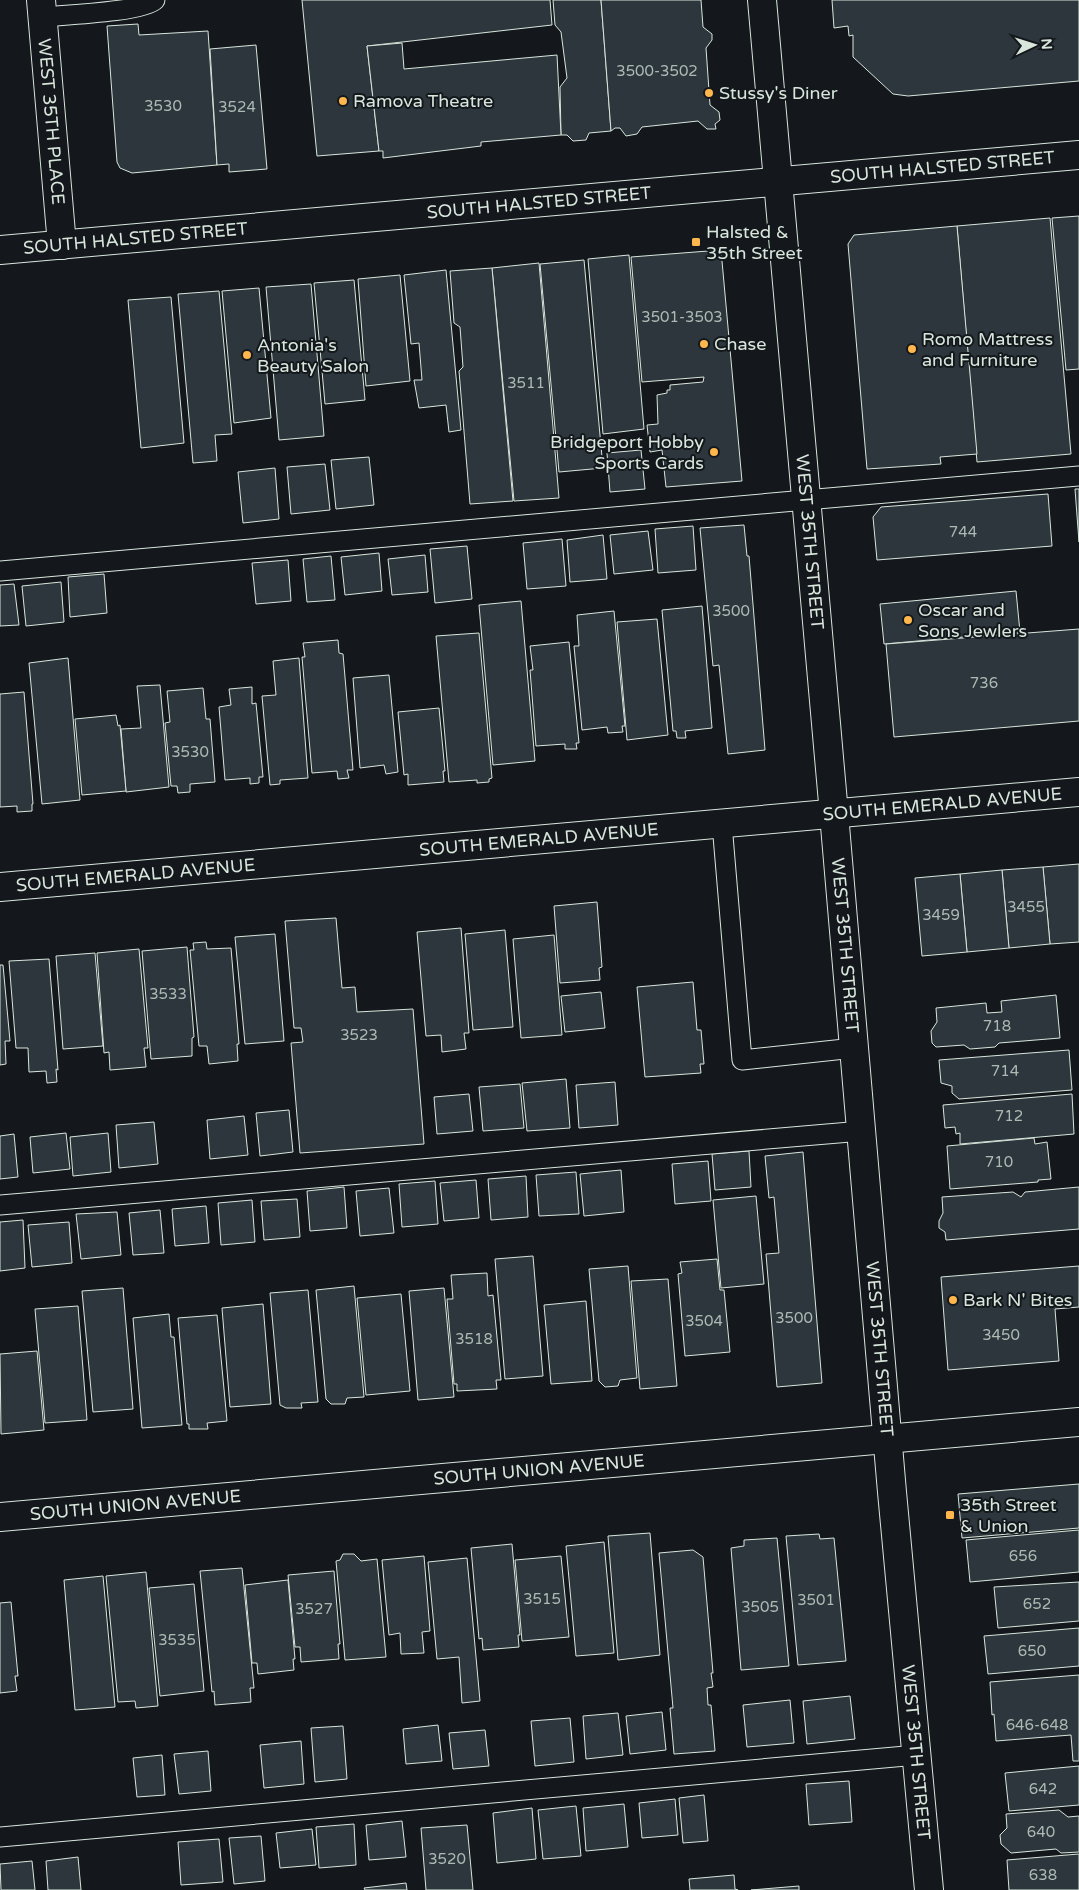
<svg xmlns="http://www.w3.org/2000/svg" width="1079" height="1890" font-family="'Varela Round',sans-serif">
<rect width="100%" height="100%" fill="#14181c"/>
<g fill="#2c363c" stroke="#d8e6dc">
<polygon points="302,0 550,0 552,25 367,46 379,151 317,156"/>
<polygon points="553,0 601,0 611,131 589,133 586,140 573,141 567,135 561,135 560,87 567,78 561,32 555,25"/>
<polygon points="601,0 701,0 703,27 712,34 712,40 706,48 710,105 719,112 720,120 715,124 716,129 707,129 698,121 642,127 637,134 626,136 620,128 615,128 611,131"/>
<polygon points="832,0 1079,0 1079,81 908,96 893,94 853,57 853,35 849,36 848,26 834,28"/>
<polygon points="138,24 139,35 208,31 217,165 132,173 120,168 117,162 107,26"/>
<polygon points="402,43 404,69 557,55 561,135 481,142 481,146 383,158 383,151 379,151 367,46"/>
<polygon points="256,45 267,169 229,172 229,164 217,165 210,49"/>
<polygon points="1079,216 1079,369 1066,370 1052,218"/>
<polygon points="1050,218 1071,454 977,462 957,226"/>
<polygon points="957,226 977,454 940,457 941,464 867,469 848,244 854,235"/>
<polygon points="721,250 742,481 666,487 662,450 650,452 647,425 658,424 657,395 667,393 667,390 670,390 670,385 703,382 704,377 642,382 631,257"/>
<polygon points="629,255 644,429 603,434 588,259"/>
<polygon points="584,260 603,468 559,472 540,264"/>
<polygon points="539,263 559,498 514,501 492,268"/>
<polygon points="492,268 513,501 470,504 459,371 463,367 460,327 454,323 450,271"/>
<polygon points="446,270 461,430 449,432 446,405 419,408 414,380 422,380 419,343 411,344 404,275"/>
<polygon points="400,275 410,381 366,386 358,279"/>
<polygon points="354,280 365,400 325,404 314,283"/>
<polygon points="311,284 324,436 279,440 266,287"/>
<polygon points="259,288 271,418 234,423 222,291"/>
<polygon points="219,291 232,434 215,435 217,461 193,463 178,294"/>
<polygon points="171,297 184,443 141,448 128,300"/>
<polygon points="641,450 645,489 610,492 607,453"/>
<polygon points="369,457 374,505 336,509 331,460"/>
<polygon points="325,464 330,510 291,514 287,467"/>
<polygon points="275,468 279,519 243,523 238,472"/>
<polygon points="1075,489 1079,489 1079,542"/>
<polygon points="1048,494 1052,546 877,560 873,517 881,507"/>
<polygon points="744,525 747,556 749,556 765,750 728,754 719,665 713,666 700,528"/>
<polygon points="693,526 696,570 658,573 655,529"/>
<polygon points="648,531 653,570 614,574 610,535"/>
<polygon points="603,535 607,579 570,582 567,540"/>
<polygon points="562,539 566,586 527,589 523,543"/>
<polygon points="467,546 472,599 435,603 430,549"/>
<polygon points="379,553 382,591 345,595 341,557"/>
<polygon points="425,555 428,592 392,595 388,559"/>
<polygon points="331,556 335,600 307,602 303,559"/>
<polygon points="288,560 291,601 256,604 252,563"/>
<polygon points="104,574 107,613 70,617 68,577"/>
<polygon points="61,582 64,622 26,626 22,586"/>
<polygon points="14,584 19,625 0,626 0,585"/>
<polygon points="1016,591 1020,632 884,644 880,604"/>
<polygon points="521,601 535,761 493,765 479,605"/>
<polygon points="702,606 712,728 685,731 686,738 677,738 676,731 673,731 662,610"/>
<polygon points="614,611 625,726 622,726 623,732 608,733 607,727 582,730 574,646 579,646 577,615"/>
<polygon points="657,619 668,735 627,740 617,622"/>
<polygon points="1079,629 1079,721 894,737 886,644"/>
<polygon points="479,633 492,778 489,779 489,782 477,783 477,780 449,782 436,636"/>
<polygon points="338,640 339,653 343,654 353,770 347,770 349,778 338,779 337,771 312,773 302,657 305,657 303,643"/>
<polygon points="569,642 579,743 576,743 577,749 565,749 565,744 536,746 530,670 533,670 530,646"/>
<polygon points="68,658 80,800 42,804 29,663"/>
<polygon points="299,658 308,778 280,780 280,784 270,785 262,696 276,695 273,661"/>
<polygon points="389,675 398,772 386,774 384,765 360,768 353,678"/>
<polygon points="160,685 169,787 126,792 121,729 141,728 137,686"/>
<polygon points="252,687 252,704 256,703 263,777 259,777 259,783 250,784 250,778 225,780 219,707 231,705 229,689"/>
<polygon points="203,688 206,719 210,719 215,782 190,784 190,792 178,793 177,786 171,786 165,723 170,722 167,691"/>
<polygon points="24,692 33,804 32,804 32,811 17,812 17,806 0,807 0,694"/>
<polygon points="439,708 445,771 443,771 444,782 408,785 408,774 404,775 398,712"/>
<polygon points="116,715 118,726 120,725 126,791 82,795 75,719"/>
<polygon points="1079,864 1079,942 1050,944 1043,867"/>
<polygon points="1043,867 1050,944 1009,948 1002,870"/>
<polygon points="1002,870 1009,948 967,952 960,874"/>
<polygon points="960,874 967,952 922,956 915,878"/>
<polygon points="597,902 602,967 599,968 600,980 560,983 554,906"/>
<polygon points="336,918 342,988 355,987 357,1012 413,1009 424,1144 300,1153 291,1043 303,1042 301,1028 294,1028 285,921"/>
<polygon points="461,928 469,1033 464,1033 466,1049 442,1052 441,1035 426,1036 417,932"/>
<polygon points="505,930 513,1027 473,1030 465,934"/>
<polygon points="275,934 284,1041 245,1044 235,937"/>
<polygon points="554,935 562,1035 521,1038 513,939"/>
<polygon points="206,942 207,949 231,948 239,1044 237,1044 238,1061 209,1064 207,1046 199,1046 190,950 194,950 193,943"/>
<polygon points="187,947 194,1037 192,1038 192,1056 151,1059 142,951"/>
<polygon points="139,949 148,1048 144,1048 146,1067 110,1070 109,1052 104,1053 97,953"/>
<polygon points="95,953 103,1046 63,1049 56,956"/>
<polygon points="49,959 58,1070 56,1069 57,1082 47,1083 46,1071 29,1072 28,1048 16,1048 9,961"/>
<polygon points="0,965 3,965 10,1041 5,1041 6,1064 0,1065"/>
<polygon points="693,982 697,1030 701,1030 704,1064 700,1064 701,1073 645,1077 637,987"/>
<polygon points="601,992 605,1028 565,1032 561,996"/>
<polygon points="1056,995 1060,1038 999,1043 995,1047 970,1049 964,1045 936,1047 932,1043 931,1031 937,1022 936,1008 986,1003 987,1013 1002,1012 1001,1001"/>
<polygon points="1069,1050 1072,1090 959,1099 952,1093 952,1086 941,1083 939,1060"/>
<polygon points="566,1079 570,1128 527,1131 522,1083"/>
<polygon points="615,1082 618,1125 579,1128 576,1085"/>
<polygon points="520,1084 524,1128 483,1131 479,1087"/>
<polygon points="469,1094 473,1131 437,1134 434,1097"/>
<polygon points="1072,1094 1074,1134 960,1144 960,1133 956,1134 955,1127 945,1128 943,1105"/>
<polygon points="289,1110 293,1152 260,1156 256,1113"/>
<polygon points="244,1116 248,1155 210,1159 207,1120"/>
<polygon points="154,1122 158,1164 119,1168 116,1125"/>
<polygon points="66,1133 70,1169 33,1173 30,1137"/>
<polygon points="108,1133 111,1172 73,1176 70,1137"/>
<polygon points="14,1134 18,1177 0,1179 0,1136"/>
<polygon points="1034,1138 1035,1144 1047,1142 1051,1179 1038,1180 1038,1182 950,1189 947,1146"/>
<polygon points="749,1151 751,1187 715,1190 712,1154"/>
<polygon points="803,1152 822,1383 777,1387 766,1254 779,1253 774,1197 769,1198 765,1156"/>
<polygon points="708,1161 711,1201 675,1204 672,1164"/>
<polygon points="621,1170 624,1212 584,1216 580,1174"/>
<polygon points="576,1172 579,1214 539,1216 536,1175"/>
<polygon points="526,1176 528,1217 491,1220 488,1179"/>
<polygon points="476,1180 479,1218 444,1221 440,1183"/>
<polygon points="435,1181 438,1224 402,1227 399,1184"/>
<polygon points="344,1187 347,1228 310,1231 307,1191"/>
<polygon points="1079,1187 1079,1229 946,1240 945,1232 939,1228 939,1221 943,1213 942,1197 1013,1192 1021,1197 1025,1192"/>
<polygon points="389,1188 394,1233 360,1236 356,1191"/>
<polygon points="756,1196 764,1284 721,1288 713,1200"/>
<polygon points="297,1199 300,1237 264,1240 261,1201"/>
<polygon points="252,1200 255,1242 221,1245 218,1203"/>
<polygon points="206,1206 209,1243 175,1246 172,1209"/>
<polygon points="160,1210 164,1253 133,1255 129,1213"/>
<polygon points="117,1212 121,1255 81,1259 76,1214"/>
<polygon points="23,1220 25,1268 0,1271 0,1222"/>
<polygon points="69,1222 72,1263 32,1267 28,1225"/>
<polygon points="533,1256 543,1376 505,1379 495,1259"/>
<polygon points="717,1259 720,1290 724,1290 730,1352 685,1356 678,1274 682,1273 680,1262"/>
<polygon points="628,1266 637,1378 620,1380 618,1386 605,1387 599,1381 589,1269"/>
<polygon points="1079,1266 1079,1307 1055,1309 1059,1361 948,1370 941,1277"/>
<polygon points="487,1273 488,1296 493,1295 501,1380 496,1380 497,1389 457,1391 457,1384 454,1384 447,1299 453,1299 451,1275"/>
<polygon points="668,1279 677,1386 640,1389 631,1281"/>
<polygon points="354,1286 364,1397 347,1398 345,1404 331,1404 326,1399 316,1290"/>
<polygon points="123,1288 133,1409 93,1412 82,1291"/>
<polygon points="444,1288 454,1397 418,1400 409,1291"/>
<polygon points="308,1290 318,1402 301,1403 302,1408 286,1408 280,1405 270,1293"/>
<polygon points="401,1294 410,1391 366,1395 357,1298"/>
<polygon points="586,1301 592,1381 551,1384 544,1305"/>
<polygon points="263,1304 271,1404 230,1407 222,1308"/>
<polygon points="78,1306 87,1420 45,1423 35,1309"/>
<polygon points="169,1314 171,1337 174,1337 182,1425 142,1428 133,1318"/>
<polygon points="217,1315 227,1421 207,1423 208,1429 189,1429 189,1424 187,1424 178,1318"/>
<polygon points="37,1351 44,1430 1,1434 0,1354"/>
<polygon points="1079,1484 1079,1528 962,1538 958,1494"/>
<polygon points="1079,1530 1079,1572 970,1582 966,1540"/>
<polygon points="650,1533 660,1655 618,1660 608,1536"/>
<polygon points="819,1534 820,1539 834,1538 846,1661 798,1665 786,1536"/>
<polygon points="777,1538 789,1666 741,1670 731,1548 744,1546 744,1540"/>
<polygon points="604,1542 614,1653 576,1656 566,1546"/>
<polygon points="512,1544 520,1635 518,1635 519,1647 483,1650 482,1638 479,1639 471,1548"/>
<polygon points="693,1550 703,1557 713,1673 711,1673 713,1687 707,1688 708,1705 711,1705 715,1751 674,1754 670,1708 673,1708 659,1553"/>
<polygon points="343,1554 354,1554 361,1561 377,1559 386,1657 345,1660 336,1561 340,1560"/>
<polygon points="424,1556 430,1631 422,1632 424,1653 401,1654 400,1633 389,1635 382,1560"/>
<polygon points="561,1556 569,1637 522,1641 515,1560"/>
<polygon points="467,1558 480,1701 462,1703 459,1657 437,1659 428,1562"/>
<polygon points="242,1568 254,1688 250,1688 251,1702 215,1705 214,1691 212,1692 200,1571"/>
<polygon points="334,1571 340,1644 338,1644 339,1659 301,1662 300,1647 295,1647 288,1575"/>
<polygon points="146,1572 158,1706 136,1708 135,1701 118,1702 106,1576"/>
<polygon points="103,1576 115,1707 75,1710 64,1580"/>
<polygon points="288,1580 295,1659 293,1659 294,1670 258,1674 257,1663 252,1663 245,1585"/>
<polygon points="1079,1582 1079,1621 998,1628 994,1587"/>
<polygon points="194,1584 204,1691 160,1696 149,1588"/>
<polygon points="11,1602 18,1676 15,1676 17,1691 0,1693 0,1603"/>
<polygon points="1079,1628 1079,1666 988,1674 984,1636"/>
<polygon points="1079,1675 1079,1761 1073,1761 1071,1735 996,1741 994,1714 992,1715 990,1682"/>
<polygon points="850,1696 855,1739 807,1744 803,1701"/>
<polygon points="790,1700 794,1743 747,1747 743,1705"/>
<polygon points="662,1712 666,1750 630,1754 626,1716"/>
<polygon points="618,1713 623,1755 586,1759 583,1716"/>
<polygon points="570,1718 574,1762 535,1766 531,1721"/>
<polygon points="438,1725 442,1761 406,1764 403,1729"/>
<polygon points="343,1726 347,1779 315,1782 311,1728"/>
<polygon points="485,1730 489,1766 453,1769 449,1733"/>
<polygon points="301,1741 304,1784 264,1788 260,1745"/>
<polygon points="208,1751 211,1791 179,1794 174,1754"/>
<polygon points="162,1755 165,1795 137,1797 133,1758"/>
<polygon points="1079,1766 1079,1805 1009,1811 1005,1773"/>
<polygon points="849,1781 852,1822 809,1825 806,1784"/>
<polygon points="704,1795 708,1841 683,1843 679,1798"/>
<polygon points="675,1799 678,1835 642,1838 639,1803"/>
<polygon points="624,1804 628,1847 586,1851 583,1808"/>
<polygon points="576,1806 581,1856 543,1859 538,1810"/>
<polygon points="532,1808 536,1859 497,1863 493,1813"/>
<polygon points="1059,1810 1068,1817 1079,1816 1079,1852 1061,1853 1056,1849 1011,1853 1001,1844 1000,1835 1007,1828 1006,1814"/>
<polygon points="402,1821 406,1857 369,1860 366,1825"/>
<polygon points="354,1824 356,1865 319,1868 316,1827"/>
<polygon points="467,1825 473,1890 426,1890 421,1828"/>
<polygon points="312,1829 316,1865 280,1868 276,1833"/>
<polygon points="261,1836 265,1881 234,1884 229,1838"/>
<polygon points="219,1839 223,1882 181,1885 178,1842"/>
<polygon points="1079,1854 1079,1890 1009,1890 1007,1860"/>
<polygon points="78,1857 81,1890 48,1890 46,1861"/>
<polygon points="32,1861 35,1890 1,1890 0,1864"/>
<polygon points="734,1875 735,1889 738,1890 690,1890 689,1879"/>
<polygon points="406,1883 407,1890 365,1890 364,1888"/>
<polygon points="799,1886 799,1890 751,1890"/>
</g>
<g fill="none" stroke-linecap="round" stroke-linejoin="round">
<defs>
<g id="lane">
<path d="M42,17C62,15 144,12 155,0"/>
<polyline points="0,571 1079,476"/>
<polyline points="722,824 742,1060 854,1048"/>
<polyline points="0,1205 862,1131"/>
<polyline points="0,1837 917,1755"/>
</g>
<g id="street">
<path id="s1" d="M41,0L62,245"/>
<path id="s2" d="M0,887L1079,792"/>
<path id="s3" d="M0,1517L1079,1422"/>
</g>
<g id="secondary">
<path id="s4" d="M762,0L834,814L892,1492L929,1890"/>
<path id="s5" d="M0,250L1079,155"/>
</g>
</defs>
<use href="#lane" stroke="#d8e6dc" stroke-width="21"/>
<use href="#street" stroke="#d8e6dc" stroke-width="30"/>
<use href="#secondary" stroke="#d8e6dc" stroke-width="30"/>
<use href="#lane" stroke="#14181c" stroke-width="19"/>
<use href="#street" stroke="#14181c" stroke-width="28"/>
<use href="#secondary" stroke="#14181c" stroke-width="28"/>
</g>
<g fill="#ffb74d" stroke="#14181c" stroke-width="2">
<circle cx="709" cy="93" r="5"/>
<circle cx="343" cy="101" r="5"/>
<rect x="691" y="237" width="10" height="10" rx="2.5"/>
<circle cx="704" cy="344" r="5"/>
<circle cx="912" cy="349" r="5"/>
<circle cx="247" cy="355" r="5"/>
<circle cx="714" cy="452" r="5"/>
<circle cx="908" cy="620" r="5"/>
<circle cx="953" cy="1300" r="5"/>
<rect x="945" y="1510" width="10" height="10" rx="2.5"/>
</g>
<g text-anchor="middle" stroke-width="4" stroke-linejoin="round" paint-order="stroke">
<g font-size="15" fill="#adbab4">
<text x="657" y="76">3500-3502</text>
<text x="163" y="111">3530</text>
<text x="237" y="112">3524</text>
<text x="682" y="322">3501-3503</text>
<text x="526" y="388">3511</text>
<text x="963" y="537">744</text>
<text x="731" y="616">3500</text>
<text x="984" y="688">736</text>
<text x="190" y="757">3530</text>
<text x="1026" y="912">3455</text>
<text x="941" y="920">3459</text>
<text x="168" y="999">3533</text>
<text x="997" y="1031">718</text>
<text x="359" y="1040">3523</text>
<text x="1005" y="1076">714</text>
<text x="1009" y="1121">712</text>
<text x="999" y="1167">710</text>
<text x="794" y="1323">3500</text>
<text x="704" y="1326">3504</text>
<text x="1001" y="1340">3450</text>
<text x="474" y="1344">3518</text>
<text x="1023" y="1561">656</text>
<text x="542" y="1604">3515</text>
<text x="816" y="1605">3501</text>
<text x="1037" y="1609">652</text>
<text x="760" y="1612">3505</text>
<text x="314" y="1614">3527</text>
<text x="177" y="1645">3535</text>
<text x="1032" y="1656">650</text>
<text x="1037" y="1730">646-648</text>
<text x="1043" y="1794">642</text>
<text x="1041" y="1837">640</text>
<text x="447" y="1864">3520</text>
<text x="1043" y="1880">638</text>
</g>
<g font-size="18" fill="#d8e6dc" stroke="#14181c" text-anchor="start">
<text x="719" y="99">Stussy's Diner</text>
<text x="353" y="107">Ramova Theatre</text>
<text x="706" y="238">Halsted &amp;<tspan x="706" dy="21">35th Street</tspan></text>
<text x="922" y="345">Romo Mattress<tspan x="922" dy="21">and Furniture</tspan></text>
<text x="714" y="350">Chase</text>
<text x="257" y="351">Antonia's<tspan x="257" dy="21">Beauty Salon</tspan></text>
<text x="704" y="448" text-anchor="end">Bridgeport Hobby<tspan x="704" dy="21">Sports Cards</tspan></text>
<text x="918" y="616">Oscar and<tspan x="918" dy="21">Sons Jewlers</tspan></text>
<text x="963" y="1306">Bark N' Bites</text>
<text x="960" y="1511">35th Street<tspan x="960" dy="21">&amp; Union</tspan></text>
</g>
<g font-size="18" fill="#d8e6dc" stroke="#14181c">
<text dy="6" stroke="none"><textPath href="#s1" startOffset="122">WEST 35TH PLACE</textPath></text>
<text dy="6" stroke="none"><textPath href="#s5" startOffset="946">SOUTH HALSTED STREET</textPath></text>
<text dy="6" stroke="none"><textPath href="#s5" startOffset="541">SOUTH HALSTED STREET</textPath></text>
<text dy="6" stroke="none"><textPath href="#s5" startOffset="136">SOUTH HALSTED STREET</textPath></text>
<text dy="6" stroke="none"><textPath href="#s4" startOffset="544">WEST 35TH STREET</textPath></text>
<text dy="6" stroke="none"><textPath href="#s2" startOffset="946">SOUTH EMERALD AVENUE</textPath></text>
<text dy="6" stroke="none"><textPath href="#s2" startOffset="541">SOUTH EMERALD AVENUE</textPath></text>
<text dy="6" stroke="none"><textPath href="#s2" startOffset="136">SOUTH EMERALD AVENUE</textPath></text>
<text dy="6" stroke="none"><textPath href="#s4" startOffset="949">WEST 35TH STREET</textPath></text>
<text dy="6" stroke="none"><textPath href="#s4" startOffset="1354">WEST 35TH STREET</textPath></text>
<text dy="6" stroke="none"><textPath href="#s3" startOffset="541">SOUTH UNION AVENUE</textPath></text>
<text dy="6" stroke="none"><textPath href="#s3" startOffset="136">SOUTH UNION AVENUE</textPath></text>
<text dy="6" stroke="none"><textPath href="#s4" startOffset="1759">WEST 35TH STREET</textPath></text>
</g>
</g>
<g transform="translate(1034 45) rotate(86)" stroke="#14181c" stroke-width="4" paint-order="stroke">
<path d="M0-4L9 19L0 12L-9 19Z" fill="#d8e6dc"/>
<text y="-8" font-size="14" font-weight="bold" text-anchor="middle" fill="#d8e6dc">N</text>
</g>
</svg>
